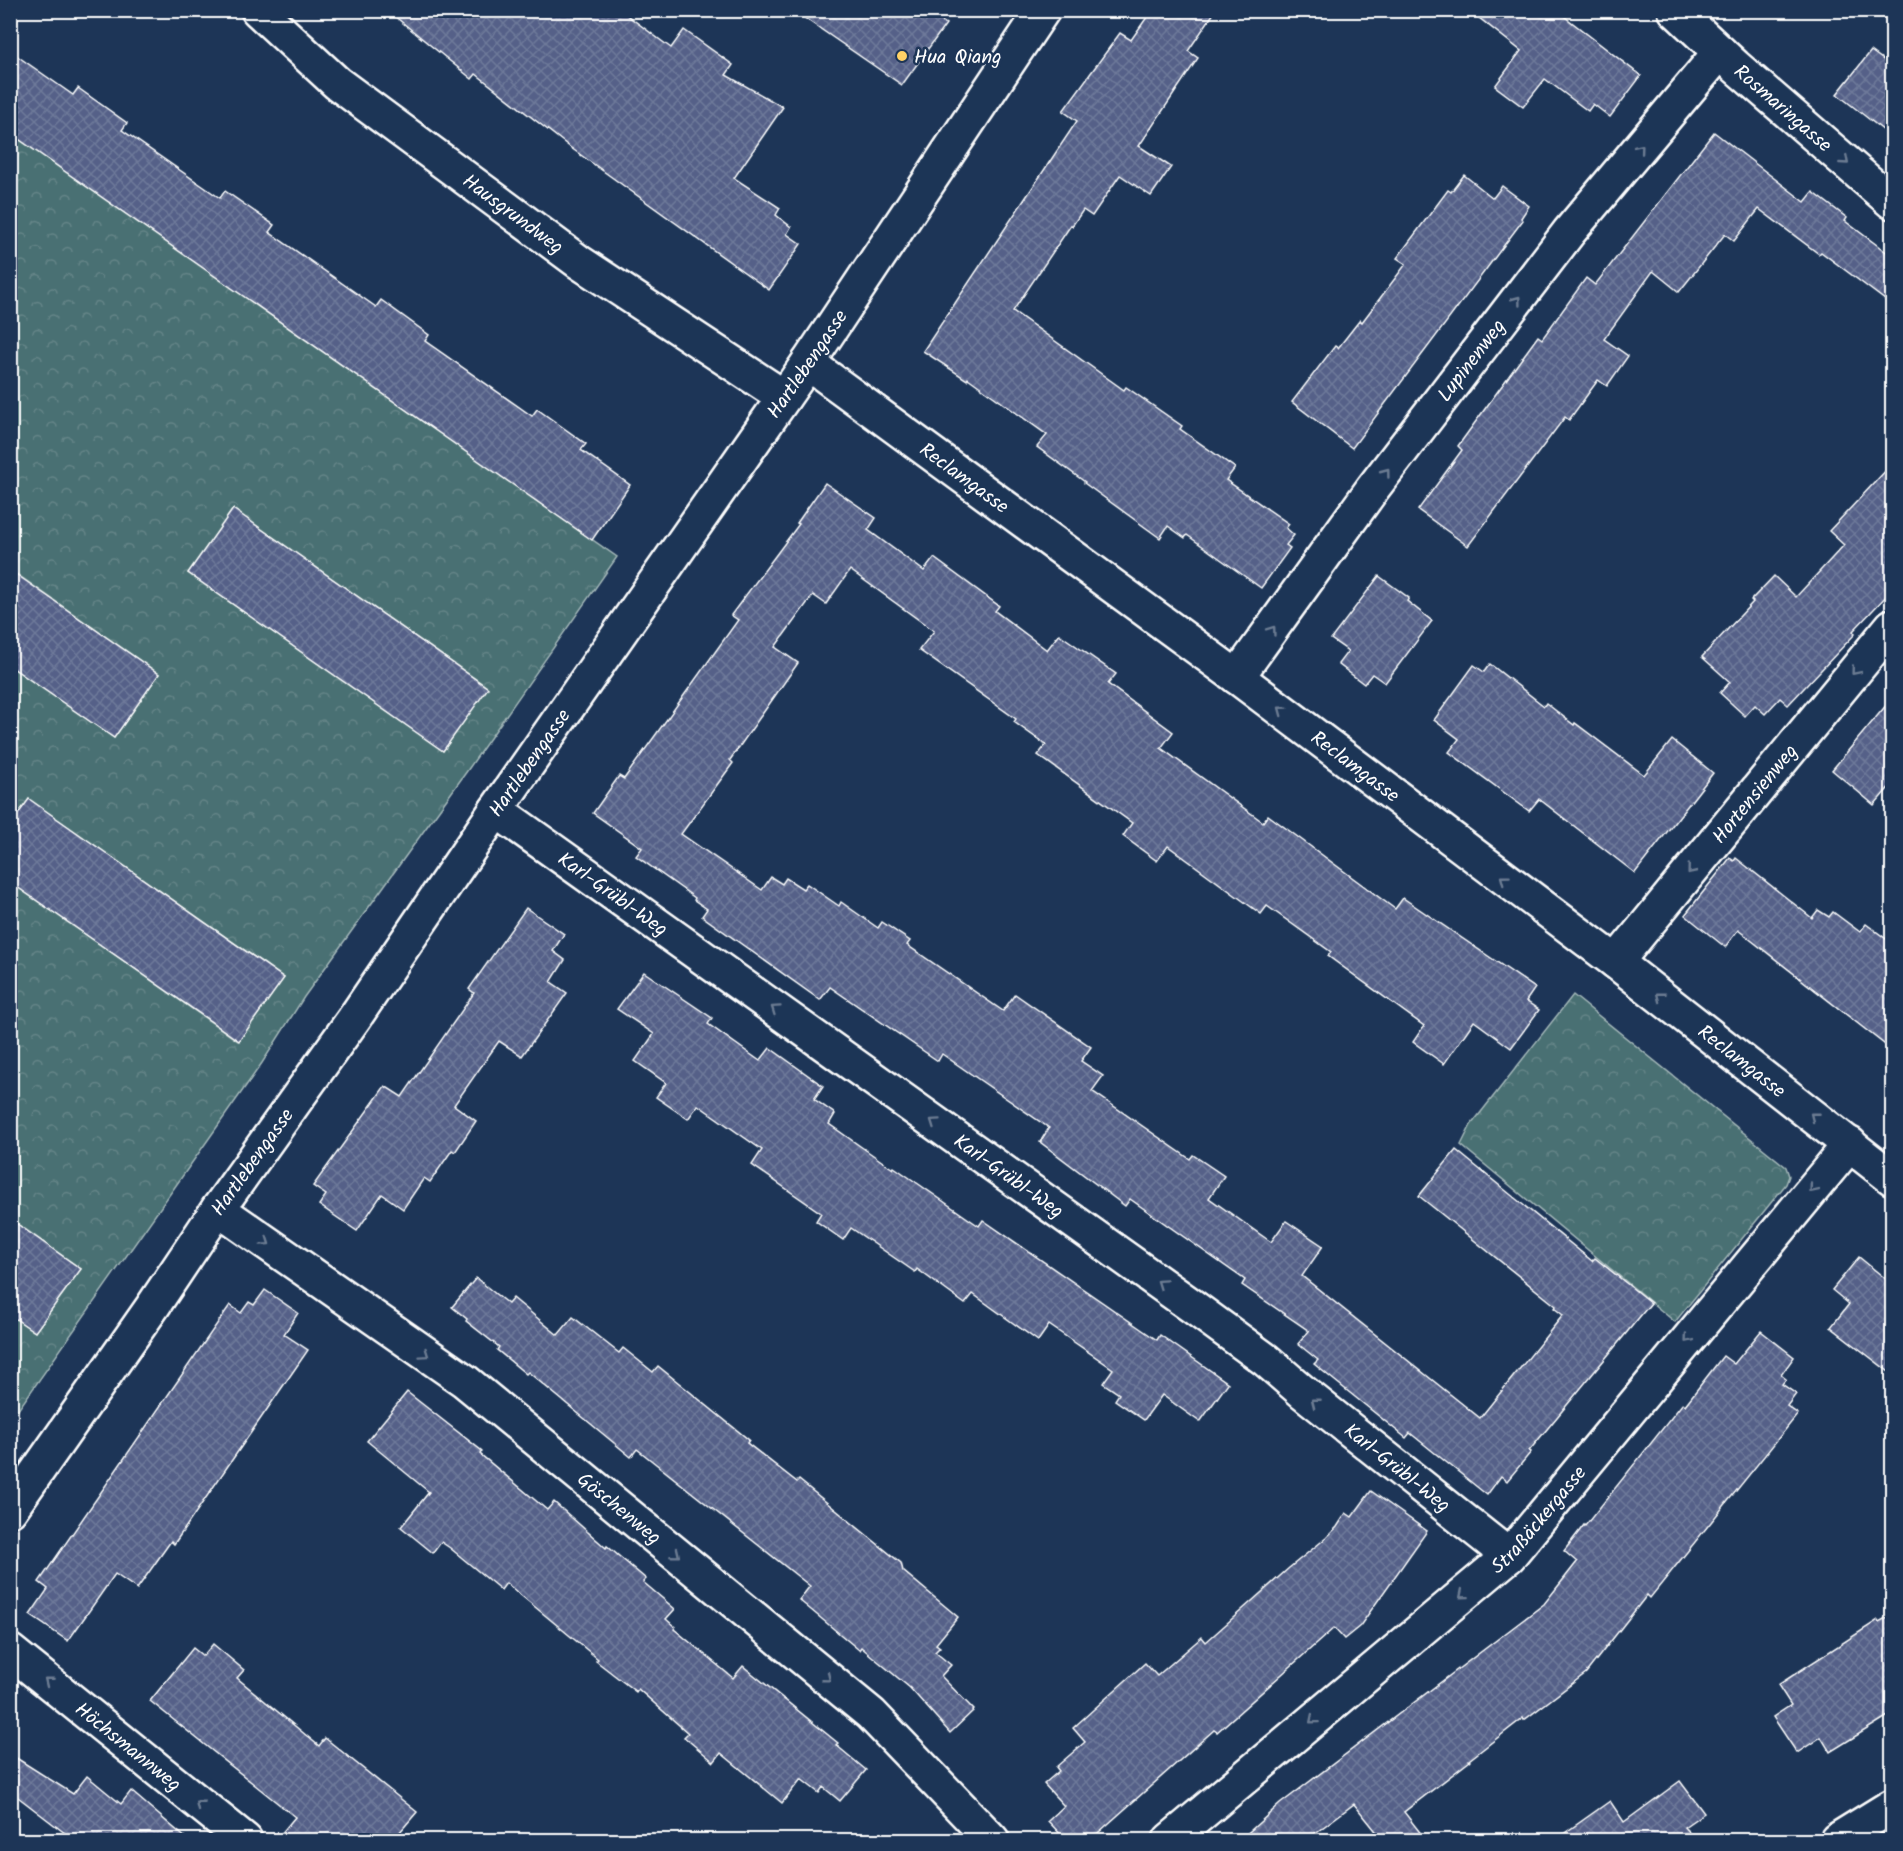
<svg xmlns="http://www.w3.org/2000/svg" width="1903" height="1851" font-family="Kalam,sans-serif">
<defs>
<pattern id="park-crowns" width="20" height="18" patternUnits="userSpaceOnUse" patternTransform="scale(1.5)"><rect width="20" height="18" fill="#4a7073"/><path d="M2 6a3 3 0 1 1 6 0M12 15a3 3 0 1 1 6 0" fill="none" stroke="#658588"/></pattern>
<pattern id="building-cross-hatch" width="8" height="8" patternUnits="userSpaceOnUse" patternTransform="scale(1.5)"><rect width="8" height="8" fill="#546188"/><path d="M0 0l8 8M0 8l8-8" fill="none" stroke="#6e799a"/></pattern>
</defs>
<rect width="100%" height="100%" fill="#1d3557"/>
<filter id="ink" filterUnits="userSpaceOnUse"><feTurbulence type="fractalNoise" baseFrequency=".0167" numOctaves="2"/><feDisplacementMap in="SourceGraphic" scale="12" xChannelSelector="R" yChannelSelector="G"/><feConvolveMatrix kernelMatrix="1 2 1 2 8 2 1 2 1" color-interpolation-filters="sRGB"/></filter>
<g filter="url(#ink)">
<g fill="url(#park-crowns)" stroke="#a4b8b9" stroke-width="1.5" fill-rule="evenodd">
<path d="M11,133L617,557L467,771L304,997L262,1063L11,1420V1315L35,1332L81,1269L11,1219V882L238,1041L284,978L29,799L11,825V666L114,738L159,674L11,570ZM233,509L487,687L443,751L188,573Z"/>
<polygon points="1573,995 1786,1167 1789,1176 1786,1184 1675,1322 1461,1145 1471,1125"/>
</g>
<g fill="url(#building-cross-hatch)" stroke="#fff" stroke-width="1.5">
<polygon points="387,10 620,10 671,48 684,30 733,65 726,75 783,107 734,178 780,208 776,215 791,227 787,234 801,244 769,290 571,148 476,74 472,79"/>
<polygon points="793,10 925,10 946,24 902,85"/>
<polygon points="1152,10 1216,10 1188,51 1198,58 1139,146 1171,167 1151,196 1120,175 1092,216 1083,210 1072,226 1071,225 1013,311 1124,390 1126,387 1182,426 1180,429 1235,468 1226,480 1289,524 1286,528 1294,535 1286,545 1290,548 1261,588 1187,535 1185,538 1168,526 1160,538 1084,483 1085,482 1037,447 1047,435 968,378 967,380 923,351 1077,121 1063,111 1120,33 1131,40"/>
<polygon points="1469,10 1556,10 1641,76 1610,117 1593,104 1588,111 1545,79 1523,107 1495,86 1521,51"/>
<polygon points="10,51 73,95 78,88 127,123 122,130 220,198 225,191 274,225 269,232 376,307 381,300 429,335 425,341 532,416 537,409 586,444 581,450 630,485 592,540 10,133"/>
<polygon points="1871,51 1893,67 1893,138 1837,94"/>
<polygon points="1714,132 1805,202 1813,192 1847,218 1845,221 1893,257 1893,306 1821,252 1819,254 1759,209 1734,241 1725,234 1679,292 1653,271 1604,339 1628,356 1607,386 1598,380 1569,420 1565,417 1468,546 1418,510 1462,450 1458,446 1538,336 1542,339 1586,278 1595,285"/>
<polygon points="1464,175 1493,198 1502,186 1529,206 1521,218 1523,220 1352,448 1292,402 1335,346 1338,348 1360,320 1362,322 1406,264 1397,258 1448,190 1451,192"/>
<polygon points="1893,463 1893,589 1853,631 1855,634 1788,705 1780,698 1765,714 1755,705 1745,716 1720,693 1730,682 1702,657 1753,602 1751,600 1774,576 1796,597 1844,545 1829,531"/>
<polygon points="825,483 876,518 868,530 924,571 934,558 999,606 995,611 1047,650 1059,634 1116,674 1108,684 1173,732 1161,748 1263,822 1268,815 1395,909 1403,898 1535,988 1526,1001 1539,1010 1511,1048 1474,1021 1444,1064 1413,1042 1424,1026 1328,956 1331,952 1267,906 1261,914 1168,846 1157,861 1123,836 1132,823 1038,755 1046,745 1014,722 1016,719 919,650 934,631 850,570 826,604 813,595 775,647 798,663 730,760 733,763 681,834 762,890 771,877 782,884 786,878 803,889 807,884 839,906 841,902 878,928 882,922 910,941 907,945 1003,1011 1015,994 1091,1047 1081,1061 1103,1076 1092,1091 1190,1159 1193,1155 1224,1176 1209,1198 1271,1242 1286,1221 1323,1246 1302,1276 1480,1418 1563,1315 1554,1308 1556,1306 1419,1196 1456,1150 1592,1261 1595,1258 1651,1303 1529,1451 1531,1452 1507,1481 1501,1476 1487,1495 1410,1433 1406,1438 1314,1364 1318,1360 1298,1344 1309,1331 1242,1285 1245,1280 1130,1199 1125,1206 1040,1142 1049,1128 942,1054 938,1061 830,987 820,1000 702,916 707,909 694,900 695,898 636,856 642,848 593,813 619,776 624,779 738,620 731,615 799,524 797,523"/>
<polygon points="233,509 488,688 443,751 188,573"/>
<polygon points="10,570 159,674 114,738 10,666"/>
<polygon points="1379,576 1409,598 1407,601 1432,621 1385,683 1372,674 1364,684 1338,664 1348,651 1331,639"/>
<polygon points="1490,664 1544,706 1546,703 1574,725 1575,723 1644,775 1672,740 1713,773 1635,873 1539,799 1529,811 1449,752 1459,739 1434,720 1474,665 1484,672"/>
<polygon points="1893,697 1893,783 1874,805 1832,770"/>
<polygon points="29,799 284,978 239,1041 10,882 10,825"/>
<polygon points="1730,858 1734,861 1736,858 1812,918 1818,910 1829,917 1833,912 1860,932 1866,924 1893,944 1893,1051 1738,930 1725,947 1685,915"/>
<polygon points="526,908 564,934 553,951 565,960 551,982 567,993 522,1056 499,1041 454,1105 476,1121 455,1152 452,1150 430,1182 424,1178 403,1209 382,1194 357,1231 319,1205 326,1195 313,1186 385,1086 402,1097 474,993 469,989"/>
<polygon points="644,972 712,1018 708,1024 760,1061 770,1048 823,1086 814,1099 835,1114 829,1124 860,1146 893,1169 894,1167 979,1226 983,1220 1157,1340 1160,1335 1228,1383 1200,1422 1162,1395 1144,1420 1115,1400 1119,1394 1103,1383 1113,1369 1049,1325 1038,1341 973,1294 965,1304 917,1269 915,1272 851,1228 843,1240 816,1221 821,1213 752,1165 762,1150 698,1105 688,1119 656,1097 666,1083 635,1061 654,1034 617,1009"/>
<polygon points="10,1219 81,1269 35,1332 10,1315"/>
<polygon points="1859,1257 1893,1285 1893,1375 1831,1327 1849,1304 1832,1290"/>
<polygon points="476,1278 508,1304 513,1298 558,1335 573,1317 619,1353 623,1348 653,1372 658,1366 749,1440 747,1443 797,1482 799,1480 901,1563 903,1571 958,1617 936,1644 940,1647 935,1652 951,1665 941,1676 974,1710 950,1733 910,1688 861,1647 859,1650 799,1600 810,1586 637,1449 631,1457 528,1372 526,1374 497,1350 499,1347 466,1321 467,1319 452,1307"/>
<polygon points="265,1290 298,1313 284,1334 308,1350 174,1544 171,1541 137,1589 115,1574 68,1641 30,1615 48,1589 39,1582 230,1305 241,1313 249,1302 254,1305"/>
<polygon points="1761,1331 1794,1357 1781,1375 1786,1379 1782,1384 1796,1394 1787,1406 1798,1414 1650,1598 1647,1595 1586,1673 1524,1720 1523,1718 1469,1760 1470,1761 1404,1812 1426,1840 1383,1840 1354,1804 1306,1840 1240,1840 1280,1804 1544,1604 1577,1562 1564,1551 1584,1525 1585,1526 1683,1403 1685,1405 1723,1356 1734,1364"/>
<polygon points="407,1392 482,1451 480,1454 547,1510 554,1502 606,1548 607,1546 646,1579 643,1582 675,1609 666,1619 675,1627 674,1629 733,1678 743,1666 838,1743 836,1745 866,1770 840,1801 823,1787 819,1793 801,1779 782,1803 721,1753 714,1762 684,1737 688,1733 638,1689 636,1692 596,1661 598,1659 506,1583 501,1590 450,1548 441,1542 433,1553 401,1527 429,1492 367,1441"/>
<polygon points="1371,1491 1427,1531 1360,1626 1344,1639 1334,1628 1217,1732 1214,1730 1090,1840 1066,1840 1048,1821 1064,1806 1044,1784 1059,1771 1056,1767 1085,1742 1073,1728 1145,1663 1157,1676 1202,1637 1206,1642 1289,1568 1326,1538 1337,1527 1346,1513 1352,1517"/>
<polygon points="1893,1614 1893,1713 1830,1752 1821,1737 1797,1753 1773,1717 1791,1705 1778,1685 1878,1620 1879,1622"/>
<polygon points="213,1644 244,1670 237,1678 319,1746 325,1738 417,1812 393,1840 276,1840 295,1817 150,1701 193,1648 203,1656"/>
<polygon points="10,1754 73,1794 87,1776 121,1804 131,1791 188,1840 74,1840 10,1791"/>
<polygon points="1680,1781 1704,1813 1684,1827 1696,1840 1555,1840 1610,1801 1624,1822"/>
</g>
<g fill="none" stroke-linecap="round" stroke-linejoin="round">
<defs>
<g id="minor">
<path id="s1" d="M258,10L337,83L579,262L784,397"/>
<path id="s2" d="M1675,10L1735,66L1892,202"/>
<path id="s3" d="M808,363L1237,677L1616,962L1892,1178"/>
<path id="s4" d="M1237,677L1373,488L1569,232L1720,52"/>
<path id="s5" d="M496,810L1192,1306L1266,1360L1303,1392L1509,1556"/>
<path id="s6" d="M1616,962L1892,626"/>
<path id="s7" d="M218,1209L465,1381L871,1714L992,1840"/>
<path id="s8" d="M10,1510L153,1306L218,1209L353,1020L496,810L808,363L1043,10"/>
<path id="s9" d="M10,1651L245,1840"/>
<path id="s10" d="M1170,1840L1509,1556L1850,1144"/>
<polyline points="1837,1840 1892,1806"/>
</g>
</defs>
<use href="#minor" stroke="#fff" stroke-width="38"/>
<use href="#minor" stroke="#1d3557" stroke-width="33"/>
</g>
<defs><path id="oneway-chevron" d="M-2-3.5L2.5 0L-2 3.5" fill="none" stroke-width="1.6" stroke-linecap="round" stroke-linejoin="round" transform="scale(1.5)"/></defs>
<g stroke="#6c7c92">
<use href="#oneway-chevron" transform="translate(1640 148) rotate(-50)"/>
<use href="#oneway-chevron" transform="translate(1845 161) rotate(41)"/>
<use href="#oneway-chevron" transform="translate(1517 300) rotate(-53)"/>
<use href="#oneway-chevron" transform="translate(1386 472) rotate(-53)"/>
<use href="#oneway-chevron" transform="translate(1272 630) rotate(-54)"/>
<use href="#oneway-chevron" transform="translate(1855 671) rotate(130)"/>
<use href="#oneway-chevron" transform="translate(1282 710) rotate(-143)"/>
<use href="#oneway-chevron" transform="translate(1691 870) rotate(129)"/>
<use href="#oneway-chevron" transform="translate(1504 879) rotate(-143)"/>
<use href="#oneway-chevron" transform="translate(1660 996) rotate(-142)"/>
<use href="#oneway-chevron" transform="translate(775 1009) rotate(-145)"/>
<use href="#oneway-chevron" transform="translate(1814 1116) rotate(-142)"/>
<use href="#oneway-chevron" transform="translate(934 1122) rotate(-145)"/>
<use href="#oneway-chevron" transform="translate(1813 1189) rotate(130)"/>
<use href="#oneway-chevron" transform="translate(266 1242) rotate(35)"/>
<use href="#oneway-chevron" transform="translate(1161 1283) rotate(-145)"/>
<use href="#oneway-chevron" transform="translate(1688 1339) rotate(130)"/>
<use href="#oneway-chevron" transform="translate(425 1354) rotate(35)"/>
<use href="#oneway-chevron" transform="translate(1315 1402) rotate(-142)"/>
<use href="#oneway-chevron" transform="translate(676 1554) rotate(39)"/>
<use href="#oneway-chevron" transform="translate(1463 1595) rotate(140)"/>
<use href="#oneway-chevron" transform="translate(827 1678) rotate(39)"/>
<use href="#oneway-chevron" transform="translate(48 1681) rotate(-141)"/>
<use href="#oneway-chevron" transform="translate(1313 1720) rotate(140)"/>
<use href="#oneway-chevron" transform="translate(199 1804) rotate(-141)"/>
</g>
</g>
<circle fill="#ffd166" stroke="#1d3557" stroke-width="2" cx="902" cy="56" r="6"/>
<g text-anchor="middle" stroke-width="5" stroke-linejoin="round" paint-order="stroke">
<g font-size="20" fill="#fff" stroke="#1d3557" text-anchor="start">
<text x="914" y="63">Hua Qiang</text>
</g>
<g font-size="20" fill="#fff" stroke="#1d3557">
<text dy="7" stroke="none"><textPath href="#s2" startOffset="146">Rosmaringasse</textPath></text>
<text dy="7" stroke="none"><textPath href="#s1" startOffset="327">Hausgrundweg</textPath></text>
<text dy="7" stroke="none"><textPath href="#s4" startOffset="394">Lupinenweg</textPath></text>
<text dy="7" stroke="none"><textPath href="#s8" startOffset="1396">Hartlebengasse</textPath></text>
<text dy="7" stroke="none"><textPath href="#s3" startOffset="194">Reclamgasse</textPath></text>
<text dy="7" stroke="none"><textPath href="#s8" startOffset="910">Hartlebengasse</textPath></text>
<text dy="7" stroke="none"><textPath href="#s3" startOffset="680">Reclamgasse</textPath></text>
<text dy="7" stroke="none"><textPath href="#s6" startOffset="218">Hortensienweg</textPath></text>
<text dy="7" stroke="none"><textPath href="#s5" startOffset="144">Karl-Grübl-Weg</textPath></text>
<text dy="7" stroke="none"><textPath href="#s3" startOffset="1166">Reclamgasse</textPath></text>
<text dy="7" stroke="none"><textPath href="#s8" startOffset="424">Hartlebengasse</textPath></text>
<text dy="7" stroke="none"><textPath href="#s5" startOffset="630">Karl-Grübl-Weg</textPath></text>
<text dy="7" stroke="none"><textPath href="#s5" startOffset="1116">Karl-Grübl-Weg</textPath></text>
<text dy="7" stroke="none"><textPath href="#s7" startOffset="501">Göschenweg</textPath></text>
<text dy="7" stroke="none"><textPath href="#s10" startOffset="489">Straßäckergasse</textPath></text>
<text dy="7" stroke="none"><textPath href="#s9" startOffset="152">Höchsmannweg</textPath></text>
</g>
</g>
<rect width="1903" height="1851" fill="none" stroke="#1d3557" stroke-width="36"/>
<rect x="18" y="18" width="1867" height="1815" fill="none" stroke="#fff" stroke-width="2" filter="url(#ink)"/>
</svg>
